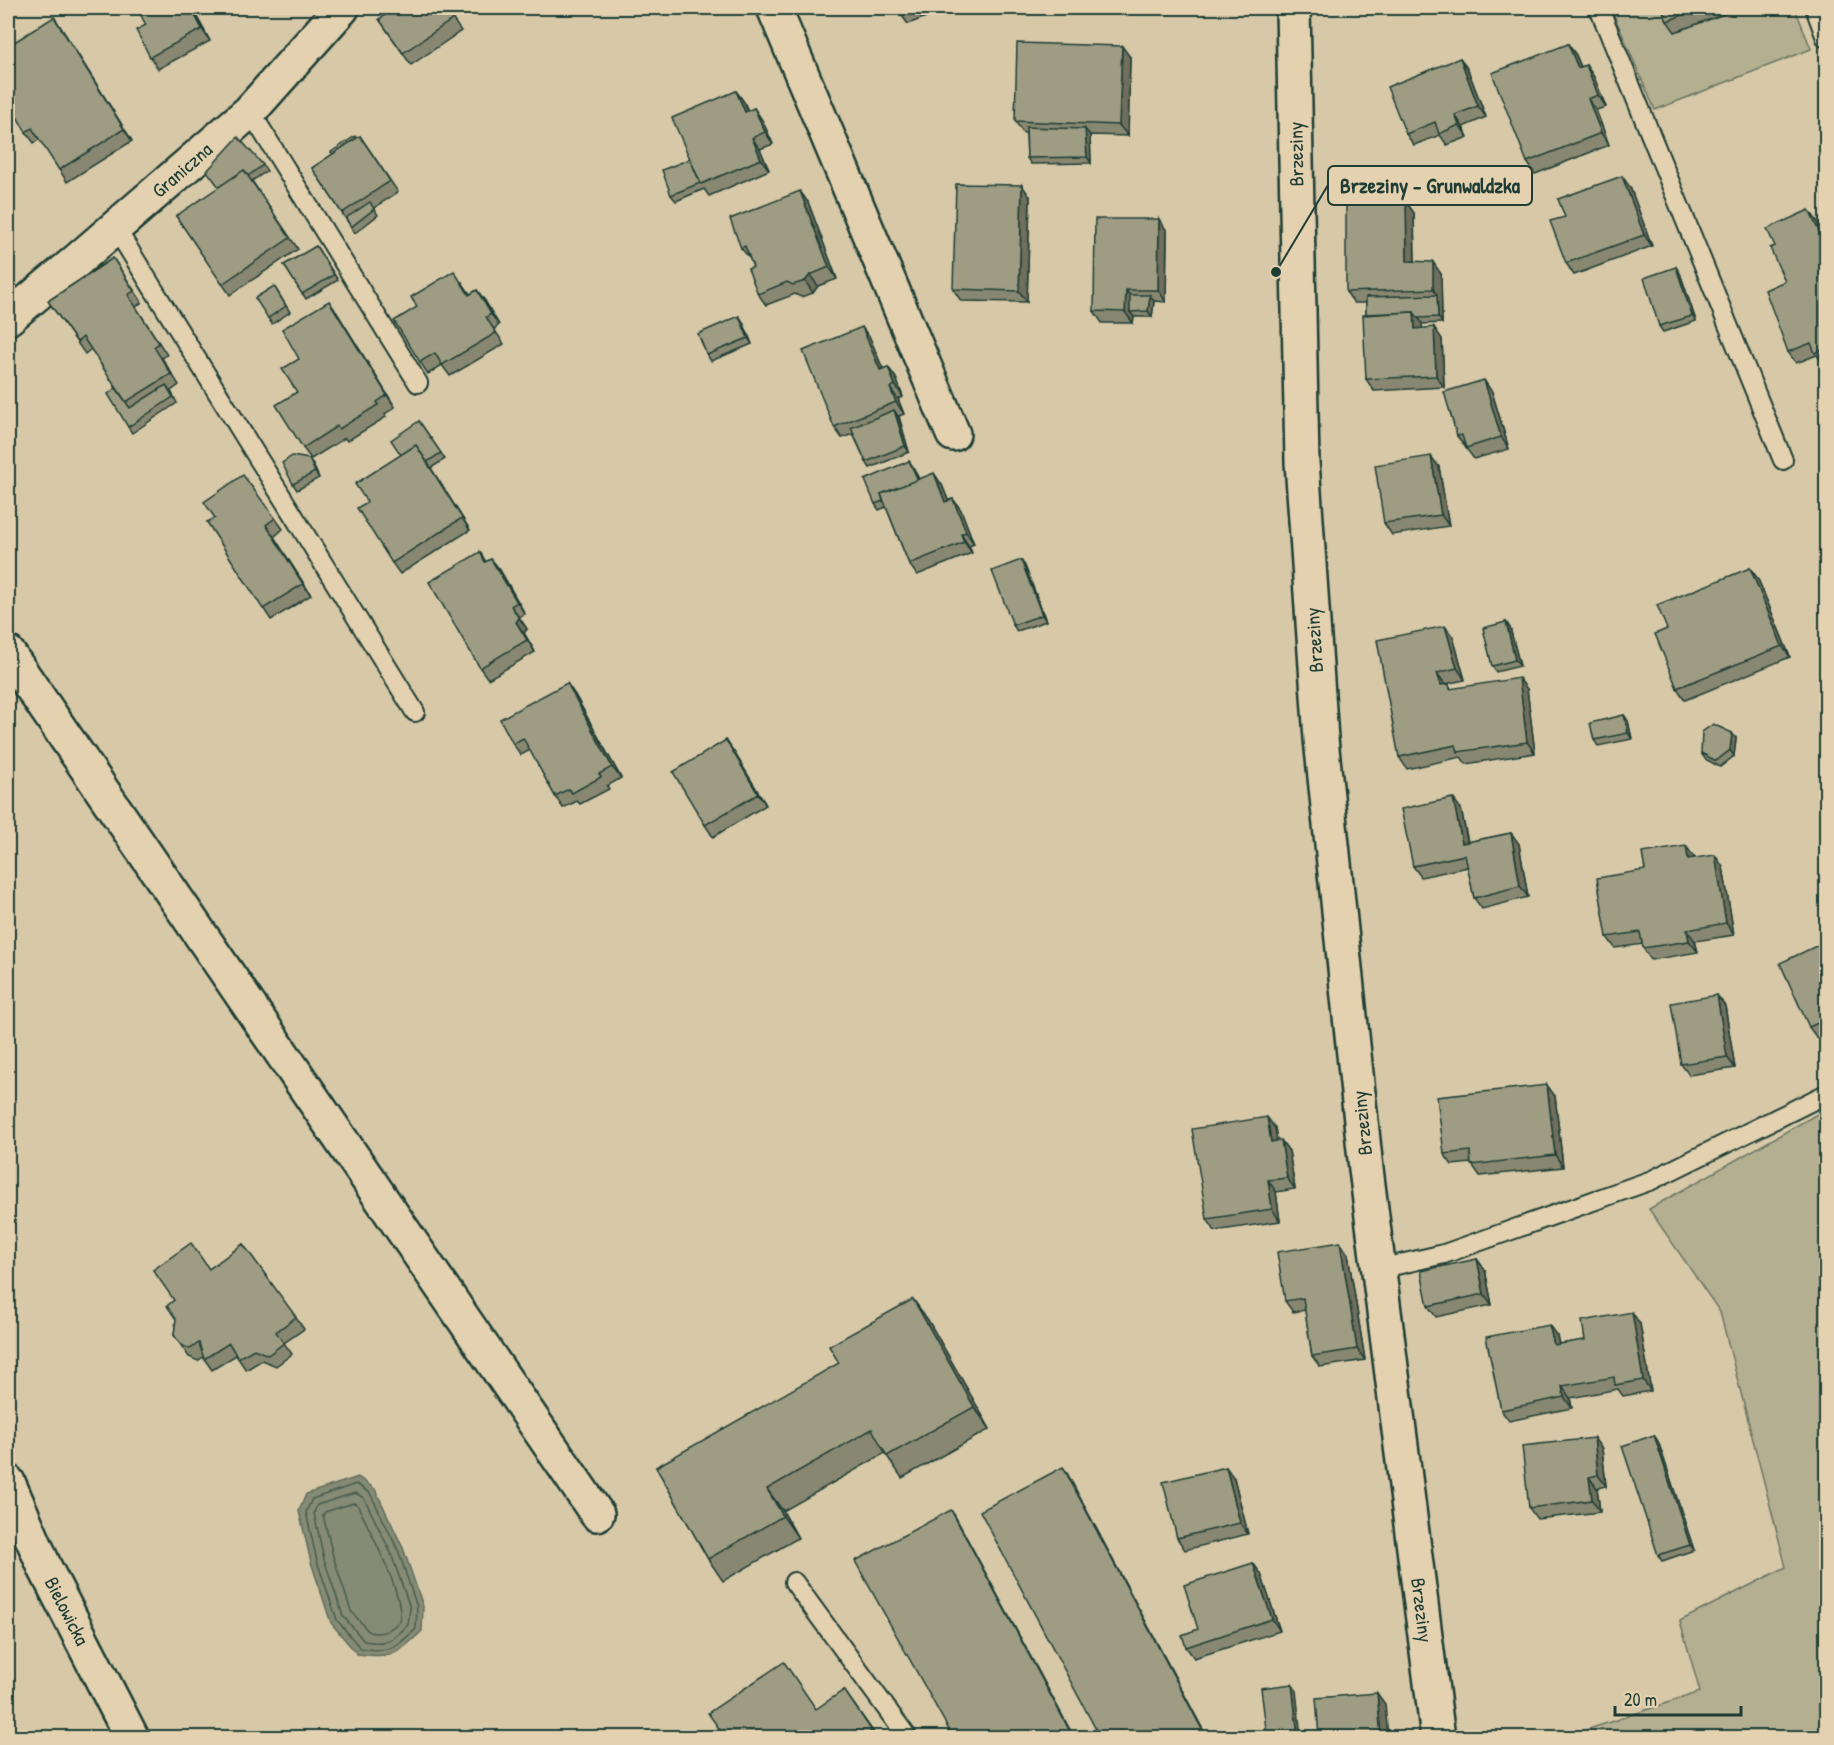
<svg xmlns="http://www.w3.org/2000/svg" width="1834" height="1745" font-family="'Patrick Hand',sans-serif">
<rect width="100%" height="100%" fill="#d7c8a8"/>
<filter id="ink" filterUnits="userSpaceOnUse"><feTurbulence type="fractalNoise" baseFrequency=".0167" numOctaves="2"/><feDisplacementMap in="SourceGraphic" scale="12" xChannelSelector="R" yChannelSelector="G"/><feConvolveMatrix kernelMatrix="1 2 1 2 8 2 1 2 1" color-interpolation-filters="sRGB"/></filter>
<g filter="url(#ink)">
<g fill="#b5af92" stroke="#6a7663" stroke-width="1.5">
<polygon points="1611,8 1795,8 1811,49 1655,110"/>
<polygon points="1826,1109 1826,1737 1565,1737 1700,1692 1680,1621 1786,1567 1720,1312 1649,1209"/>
</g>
<path fill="#868b75" stroke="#5d6c5b" stroke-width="1.5" d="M358,1477L375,1489L403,1548L423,1606L422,1631C395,1656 395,1658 357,1654L331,1623L311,1562L299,1511L306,1494Z"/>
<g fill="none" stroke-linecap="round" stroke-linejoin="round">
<g stroke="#485c4e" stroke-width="1.5">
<path d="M356,1484L370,1493L398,1550L417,1607L416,1629C394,1649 390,1653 360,1648L337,1620L317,1561L306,1512L312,1499Z"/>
<path d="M355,1493L364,1498L391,1553L410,1608L408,1625C392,1641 387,1645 364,1641L343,1616L324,1559L314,1513L317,1505Z"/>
<path d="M353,1503L357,1504C370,1531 404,1594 400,1621C389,1631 383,1635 369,1632L351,1611L333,1556L323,1515L325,1512Z"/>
</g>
<defs>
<g id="service">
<polyline points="1599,8 1783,460"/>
<polyline points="1815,8 1826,38"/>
<polyline points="250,111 418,383"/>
<polyline points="115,227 415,712"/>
<polyline points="1379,1269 1444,1254 1652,1180 1826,1094"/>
<polyline points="794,1582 908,1738"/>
</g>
<g id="minor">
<polyline points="774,8 953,434"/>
<polyline points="1293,8 1302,462 1321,739 1366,1169 1438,1738"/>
<polyline points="8,318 73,264 250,111 342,8"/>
<polyline points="8,653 597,1514"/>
<polyline points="8,1482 45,1568 132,1738"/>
</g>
</defs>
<use href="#service" stroke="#1f3d34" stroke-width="22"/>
<use href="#minor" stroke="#1f3d34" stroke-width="38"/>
<use href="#service" stroke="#e3d1af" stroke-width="18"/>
<use href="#minor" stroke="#e3d1af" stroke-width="33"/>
</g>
<g fill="#888771" stroke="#1f3d34" stroke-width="1.5">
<polygon points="192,8 210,41 158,69 150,57 146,25"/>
<polygon points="445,8 461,31 411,65 379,19"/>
<polygon points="897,8 949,8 908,24 900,13"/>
<polygon points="1662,8 1741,8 1675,32 1667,21"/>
<polygon points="54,17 132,141 67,182 40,139 34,143 26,132"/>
<polygon points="1568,44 1576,55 1581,67 1586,65 1594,77 1606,107 1596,110 1609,145 1535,174 1527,162"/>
<polygon points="1130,57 1128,136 1090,135 1091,163 1031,164 1027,158 1026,133 1023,133 1015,121"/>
<polygon points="1460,58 1468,70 1486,117 1463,127 1468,137 1447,145 1440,135 1414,145 1406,134"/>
<polygon points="736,91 744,102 748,111 754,108 762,120 773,144 760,149 769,170 709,196 704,189 676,201 671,195 690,159"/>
<polygon points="360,136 398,192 374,208 378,215 355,233 312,168"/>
<polygon points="263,165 267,171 252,181 298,249 230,295 176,216"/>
<polygon points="1630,187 1652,246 1574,275 1566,263 1565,217"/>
<polygon points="1030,197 1027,302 961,301 953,289"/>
<polygon points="808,202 837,279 818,286 813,293 801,297 795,294 766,305 758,294 753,267 750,259 741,248"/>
<polygon points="1406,202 1414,213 1415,262 1441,274 1442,323 1422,324 1422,328 1442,339 1444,387 1374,391 1366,379 1366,303 1354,303 1346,292"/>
<polygon points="1817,221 1827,242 1827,363 1823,364 1817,355 1796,363 1788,352 1785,281"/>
<polygon points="1167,231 1166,302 1154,301 1152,317 1134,317 1133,323 1102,323 1094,311"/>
<polygon points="316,246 338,280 306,299 284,265"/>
<polygon points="113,258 142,302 136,307 167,355 162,358 179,385 171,391 177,403 132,433 128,427 116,388 91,349 85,354 48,301"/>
<polygon points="1676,267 1680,273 1696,321 1663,332 1659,326"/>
<polygon points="462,282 470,294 477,290 485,301 499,325 494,329 504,344 450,376 442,365 428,374 420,362"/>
<polygon points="274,286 290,312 272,324 268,318"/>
<polygon points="337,313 395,407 385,414 386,417 347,441 345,438 311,459 303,448 297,392 299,359"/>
<polygon points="739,316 743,322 752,344 711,361 707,355"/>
<polygon points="870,338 883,369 888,367 896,378 903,397 898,399 904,414 899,416 909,452 870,468 866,462 853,434 842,438 834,427"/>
<polygon points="1492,392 1509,449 1474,459 1457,436"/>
<polygon points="419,421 445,459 431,468 430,467 470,530 400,574 392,563 367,502 401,455"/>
<polygon points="309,459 313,465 319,478 297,490 293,484"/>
<polygon points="909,461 913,467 919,479 942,485 948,500 953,499 961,510 974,544 969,546 972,553 917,575 909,564 886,507 879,510 875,504"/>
<polygon points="1439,467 1449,526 1392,535 1384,523"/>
<polygon points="275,518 283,529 274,537 311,595 271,620 207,522"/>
<polygon points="480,552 486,562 491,559 500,570 525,614 519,617 527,629 524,633 535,652 488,679 480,668"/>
<polygon points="1025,566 1046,621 1017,631 1013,625"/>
<polygon points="1750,568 1758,579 1790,657 1685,700 1677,688 1667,629"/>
<polygon points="1506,622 1510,628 1520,666 1496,672 1492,666"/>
<polygon points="1453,637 1465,680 1445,684 1452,689 1527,689 1535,753 1466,764 1461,757 1407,769 1399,757"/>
<polygon points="575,695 621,778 607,786 609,789 580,804 577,801 563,808 555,796 530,750 521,755 513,744"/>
<polygon points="1624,715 1628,721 1632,739 1598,746 1594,740"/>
<polygon points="1736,738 1734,756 1720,767 1705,759 1701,753"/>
<polygon points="734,752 766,805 713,837 705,825"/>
<polygon points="1461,809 1468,842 1511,833 1519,844 1528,897 1482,909 1474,898 1468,867 1421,877 1413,866"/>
<polygon points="1694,857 1694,858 1723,867 1734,935 1695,941 1698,952 1651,960 1643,948 1643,944 1615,948 1607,937 1645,870"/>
<polygon points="1827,941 1827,1034 1817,1038 1809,1027"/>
<polygon points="1717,995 1725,1006 1735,1068 1689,1075 1681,1064"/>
<polygon points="1555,1096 1563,1167 1480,1176 1471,1163 1452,1165 1444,1154"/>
<polygon points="1275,1128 1277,1141 1289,1151 1295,1189 1276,1192 1280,1221 1215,1231 1207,1219"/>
<polygon points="243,1244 304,1329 284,1343 292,1354 276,1366 262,1360 246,1370 236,1355 212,1370 203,1357 198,1361 189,1357 174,1335 176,1319 174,1301 209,1269"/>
<polygon points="1348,1254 1365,1360 1320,1367 1312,1356 1305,1310 1293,1312 1285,1301"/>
<polygon points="1477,1259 1485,1270 1492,1305 1436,1317 1428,1306"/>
<polygon points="928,1320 990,1429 902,1478 885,1453 783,1511 798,1538 723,1581 708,1559 656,1467"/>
<polygon points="1640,1324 1651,1391 1623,1396 1618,1389 1570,1398 1572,1408 1509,1421 1501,1410 1557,1336 1559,1344 1585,1340"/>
<polygon points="1658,1441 1694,1550 1662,1561 1658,1555"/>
<polygon points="1602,1449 1606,1486 1597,1488 1600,1512 1537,1519 1529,1508"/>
<polygon points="1234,1478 1248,1534 1185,1550 1177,1538"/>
<polygon points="1253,1563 1261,1574 1280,1631 1194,1658 1186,1647 1198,1629"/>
<polygon points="844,1690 877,1737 725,1737 817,1709"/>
</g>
<g fill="#6f6e5c" stroke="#1f3d34" stroke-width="1.5">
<polygon points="191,8 192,8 210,41 202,29"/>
<polygon points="54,17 62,29 132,141 124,129"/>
<polygon points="1568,44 1576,55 1586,80 1578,68"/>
<polygon points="1122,46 1130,57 1128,136 1119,125"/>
<polygon points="1460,58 1468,70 1486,117 1478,106"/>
<polygon points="1586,65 1594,77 1606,107 1598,95"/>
<polygon points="736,91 744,102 753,123 745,112"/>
<polygon points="1588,99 1596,110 1609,145 1601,133"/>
<polygon points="754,108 762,120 773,144 765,132"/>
<polygon points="1455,115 1463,127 1468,137 1459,125"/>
<polygon points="1085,129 1090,135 1091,163 1087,157"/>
<polygon points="752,138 760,149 769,170 761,159"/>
<polygon points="1622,176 1630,187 1652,246 1644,235"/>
<polygon points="1022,185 1030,197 1027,302 1019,291"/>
<polygon points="800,191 808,202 837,279 829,267"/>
<polygon points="1406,202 1414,213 1415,273 1407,261"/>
<polygon points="1809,210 1817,221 1827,242 1827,249"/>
<polygon points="1159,219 1167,231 1166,302 1158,290"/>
<polygon points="1433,262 1441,274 1442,323 1438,317 1437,295 1433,289"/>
<polygon points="1676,267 1680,273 1696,321 1692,316"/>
<polygon points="810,275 818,286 813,293 805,281"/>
<polygon points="477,290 485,301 499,325 491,314"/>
<polygon points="1126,290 1134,301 1130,312 1134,317 1133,323 1125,312"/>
<polygon points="1150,295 1154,301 1152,317 1148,311"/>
<polygon points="329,301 337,313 395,407 387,395"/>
<polygon points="1414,312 1422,323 1423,340 1415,329"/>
<polygon points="739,316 743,322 752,344 748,338"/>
<polygon points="862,327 870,338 888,382 880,370"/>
<polygon points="1434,327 1442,339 1444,387 1436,376"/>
<polygon points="888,367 896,378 903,397 895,385"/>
<polygon points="1484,380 1492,392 1509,449 1501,437"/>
<polygon points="890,388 898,399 904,414 896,402"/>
<polygon points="894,410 898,416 909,452 905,446"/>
<polygon points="416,445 424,457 470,530 462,518"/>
<polygon points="1431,456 1439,467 1449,526 1441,515"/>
<polygon points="309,459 313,465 319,478 315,472"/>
<polygon points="909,461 913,467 925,492 921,486"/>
<polygon points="934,473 942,485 953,513 945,502"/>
<polygon points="953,499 961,510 974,544 966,532"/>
<polygon points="266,525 274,537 311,595 303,584"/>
<polygon points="961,534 969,546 972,553 964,542"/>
<polygon points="491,559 500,570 525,614 517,602"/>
<polygon points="1021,560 1025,566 1046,621 1042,615"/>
<polygon points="1750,568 1758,579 1790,657 1782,646"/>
<polygon points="511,606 527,629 524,633 535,652 516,622"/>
<polygon points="1506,622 1510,628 1520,666 1515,660"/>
<polygon points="1445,626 1453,637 1465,680 1457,668"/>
<polygon points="1437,673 1445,684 1441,685"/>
<polygon points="1519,678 1527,689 1535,753 1527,742"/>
<polygon points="567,683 575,695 621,778 612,767"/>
<polygon points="1624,715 1628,721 1632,739 1628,733"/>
<polygon points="1732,733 1736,738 1734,756 1730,750"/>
<polygon points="726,740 734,752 766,805 758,794"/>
<polygon points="1453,798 1461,809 1470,855 1462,843"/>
<polygon points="1511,833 1519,844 1528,897 1520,886"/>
<polygon points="1686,846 1694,857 1696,871 1688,859"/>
<polygon points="1715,855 1723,867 1734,935 1726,923"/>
<polygon points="1687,930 1695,941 1698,952 1689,941"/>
<polygon points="1717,995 1725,1006 1735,1068 1727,1057"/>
<polygon points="1547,1085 1555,1096 1563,1167 1555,1155"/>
<polygon points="1267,1117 1275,1128 1279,1153 1271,1142"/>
<polygon points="1281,1140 1289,1151 1295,1189 1287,1178"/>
<polygon points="1268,1180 1276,1192 1280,1221 1272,1209"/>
<polygon points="1340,1242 1348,1254 1365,1360 1357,1349"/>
<polygon points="1477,1259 1485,1270 1492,1305 1484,1294"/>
<polygon points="913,1299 928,1320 990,1429 974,1407"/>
<polygon points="1632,1312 1640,1324 1651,1391 1643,1380"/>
<polygon points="1549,1325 1557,1336 1562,1357 1554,1345"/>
<polygon points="1562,1386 1570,1398 1572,1408 1564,1397"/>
<polygon points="1654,1435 1658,1441 1694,1550 1690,1545"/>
<polygon points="1594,1438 1602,1449 1606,1486 1598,1475"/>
<polygon points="1063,1467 1067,1473 1207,1737 1206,1737"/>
<polygon points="1226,1467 1234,1478 1248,1534 1240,1523"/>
<polygon points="1589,1477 1597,1488 1600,1512 1592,1500"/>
<polygon points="767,1489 783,1511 798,1538 783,1516"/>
<polygon points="951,1510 955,1516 1074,1737 1073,1737"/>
<polygon points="1253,1563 1261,1574 1280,1631 1272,1619"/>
<polygon points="1292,1684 1296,1690 1301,1737 1298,1737"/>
<polygon points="1377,1693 1385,1704 1388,1737 1381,1737"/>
</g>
<g fill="#9e9d83" stroke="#1f3d34" stroke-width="1.5">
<polygon points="137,8 191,8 202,29 150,57 136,30 146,25"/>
<polygon points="396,8 445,8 453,19 403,53 379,19"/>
<polygon points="897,8 912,8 900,13"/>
<polygon points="1662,8 1702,8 1667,21"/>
<polygon points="54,17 124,129 59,170 32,128 26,132 8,102 8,46"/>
<polygon points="1017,43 1122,46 1119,125 1015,121"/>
<polygon points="1568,44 1578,68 1586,65 1598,95 1588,99 1601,133 1527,162 1492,73"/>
<polygon points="1460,58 1478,106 1455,115 1459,125 1439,134 1435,122 1406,134 1387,87"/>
<polygon points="736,91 745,112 754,108 765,132 752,138 761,159 701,184 672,118"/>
<polygon points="1026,127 1085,129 1087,157 1027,158"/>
<polygon points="355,136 356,138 333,154 331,152"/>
<polygon points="360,136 390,181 342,213 312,168"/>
<polygon points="238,137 263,165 248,176 244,170 219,187 207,171"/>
<polygon points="690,159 700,183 671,195 662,170"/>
<polygon points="244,170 290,238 222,284 176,216"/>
<polygon points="1622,176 1644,235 1566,263 1550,221 1565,217 1558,199"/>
<polygon points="956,184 1022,185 1019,291 953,289"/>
<polygon points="800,191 829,267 810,275 805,281 793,285 787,282 758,294 748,269 753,267 745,246 741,248 730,219"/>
<polygon points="370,202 374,209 351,227 346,218"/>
<polygon points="1406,202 1407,261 1433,262 1433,289 1346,292 1346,203"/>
<polygon points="1809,210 1827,249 1827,348 1815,353 1811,343 1788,352 1765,290 1785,281 1770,248 1775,246 1767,229"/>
<polygon points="1095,219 1159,219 1158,290 1126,290 1125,312 1094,311"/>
<polygon points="316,246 334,275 302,294 284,265"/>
<polygon points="113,258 134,291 128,295 159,343 154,347 171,374 126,402 83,337 77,342 48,301"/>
<polygon points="1676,267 1692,316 1659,326 1644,278"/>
<polygon points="454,271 469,295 477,290 491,314 486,317 496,333 442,365 435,353 420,362 394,321 417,307 411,297"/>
<polygon points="274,286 286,306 268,318 255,298"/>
<polygon points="1130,295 1150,295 1148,311 1130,312"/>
<polygon points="1437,295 1438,317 1418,318 1414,312 1366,314 1366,297"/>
<polygon points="329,301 387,395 377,402 378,405 339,429 337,426 303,448 276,405 297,392 282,369 299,359 282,329"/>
<polygon points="1414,312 1415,329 1434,327 1436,376 1366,379 1363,315"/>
<polygon points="739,316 748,338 707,355 698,334"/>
<polygon points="862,327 880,370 888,367 895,385 890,388 896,402 834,427 803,351"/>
<polygon points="1484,380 1501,437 1466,448 1462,435 1457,436 1444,392"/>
<polygon points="166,385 173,397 128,427 108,394 116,388 130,408"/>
<polygon points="894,410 905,446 866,462 851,428"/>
<polygon points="419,421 441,453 427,462 416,445 401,455 391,440"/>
<polygon points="416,445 462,518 392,563 357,508 367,502 355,484"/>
<polygon points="292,456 309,459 315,472 293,484 282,463"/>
<polygon points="1431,456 1441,515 1384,523 1375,465"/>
<polygon points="909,461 918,480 881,494 883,501 875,504 865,480"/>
<polygon points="934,473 945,502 953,499 966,532 961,534 964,542 909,564 881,494"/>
<polygon points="243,475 275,518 266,525 303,584 263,609 207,522 215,518 204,502"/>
<polygon points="480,552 485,562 491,559 517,602 511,606 519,618 516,622 527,640 480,668 429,582"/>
<polygon points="1021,560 1042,615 1013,625 992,571"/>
<polygon points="1750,568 1782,646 1677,688 1655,634 1667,629 1657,605"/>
<polygon points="1506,622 1515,660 1492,666 1483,628"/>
<polygon points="1445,626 1457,668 1437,673 1441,685 1449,684 1450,689 1519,678 1527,742 1458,752 1456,745 1399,757 1377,640"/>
<polygon points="567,683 612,767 599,774 601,777 572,793 569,789 555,796 523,738 513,744 500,719"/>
<polygon points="1624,715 1628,733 1594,740 1590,723"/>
<polygon points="1713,724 1732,733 1730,750 1716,761 1701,753 1702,732"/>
<polygon points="726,740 758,794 705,825 673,772"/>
<polygon points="1453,798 1462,843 1511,833 1520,886 1474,898 1465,855 1413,866 1401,809"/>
<polygon points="1686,846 1688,859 1715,855 1726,923 1687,930 1689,941 1643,948 1640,932 1607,937 1597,878 1645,870 1642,853"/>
<polygon points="1827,941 1827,1019 1809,1027 1780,963"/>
<polygon points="1717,995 1727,1057 1681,1064 1671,1003"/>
<polygon points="1547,1085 1555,1155 1471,1165 1470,1151 1444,1154 1437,1097"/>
<polygon points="1267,1117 1271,1142 1281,1140 1287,1178 1268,1180 1272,1209 1207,1219 1192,1129"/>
<polygon points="1340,1242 1357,1349 1312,1356 1303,1298 1285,1301 1277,1252"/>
<polygon points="191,1243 209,1269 243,1244 296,1317 276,1332 284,1343 268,1355 254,1349 238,1358 229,1343 204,1359 199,1343 190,1349 181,1345 174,1335 176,1319 167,1306 174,1300 153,1270"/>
<polygon points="1477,1259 1484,1294 1428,1306 1421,1271"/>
<polygon points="913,1299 974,1407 887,1456 872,1429 767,1489 783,1516 708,1559 656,1467 839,1363 829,1346"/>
<polygon points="1632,1312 1643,1380 1615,1385 1614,1377 1562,1386 1564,1397 1501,1410 1486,1337 1549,1325 1554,1345 1585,1340 1582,1321"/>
<polygon points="1654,1435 1690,1545 1658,1555 1622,1446"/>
<polygon points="1594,1438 1598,1475 1589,1477 1592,1500 1529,1508 1522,1446"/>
<polygon points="1063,1467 1206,1737 1100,1737 980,1511"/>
<polygon points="1226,1467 1240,1523 1177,1538 1163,1482"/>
<polygon points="951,1510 1073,1737 953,1737 855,1561"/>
<polygon points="1253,1563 1272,1619 1186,1647 1182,1635 1198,1629 1184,1585"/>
<polygon points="784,1662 816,1709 844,1690 872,1731 862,1737 725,1737 708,1713"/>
<polygon points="1292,1684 1298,1737 1267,1737 1261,1688"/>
<polygon points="1377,1693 1381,1737 1319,1737 1316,1698"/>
</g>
</g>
<g text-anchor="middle" stroke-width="4.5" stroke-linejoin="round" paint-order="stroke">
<g font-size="20" fill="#1f3d34" stroke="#e3d1af">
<text transform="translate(1296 154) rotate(-91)" y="7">Brzeziny</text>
<text transform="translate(182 170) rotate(-41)" y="7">Graniczna</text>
<text transform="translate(1314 640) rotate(-94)" y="7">Brzeziny</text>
<text transform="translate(1362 1123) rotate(-96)" y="7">Brzeziny</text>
<text transform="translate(1422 1610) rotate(83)" y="7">Brzeziny</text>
<text transform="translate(67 1611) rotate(63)" y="7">Bielowicka</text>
</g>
</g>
<path fill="none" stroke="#1f3d34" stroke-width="2" d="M1276 272L1328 185"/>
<circle fill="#1f3d34" stroke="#e3d1af" stroke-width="2" cx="1276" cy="272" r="6"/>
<rect fill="#e3d1af" stroke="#1f3d34" stroke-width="2" x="1328" y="166" width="204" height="39" rx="6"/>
<g font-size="21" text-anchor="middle" font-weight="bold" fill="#1f3d34">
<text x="1430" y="193">Brzeziny - Grunwaldzka</text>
</g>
<rect width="1834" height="1745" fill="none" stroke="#e3d1af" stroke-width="30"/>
<rect x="15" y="15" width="1804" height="1715" fill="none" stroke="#1f3d34" stroke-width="2" filter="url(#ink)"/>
<path d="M1615 1706v9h126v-9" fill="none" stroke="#1f3d34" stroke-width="3"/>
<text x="1624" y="1706" font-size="18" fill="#1f3d34" stroke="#e3d1af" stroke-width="4.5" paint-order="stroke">20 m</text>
</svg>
